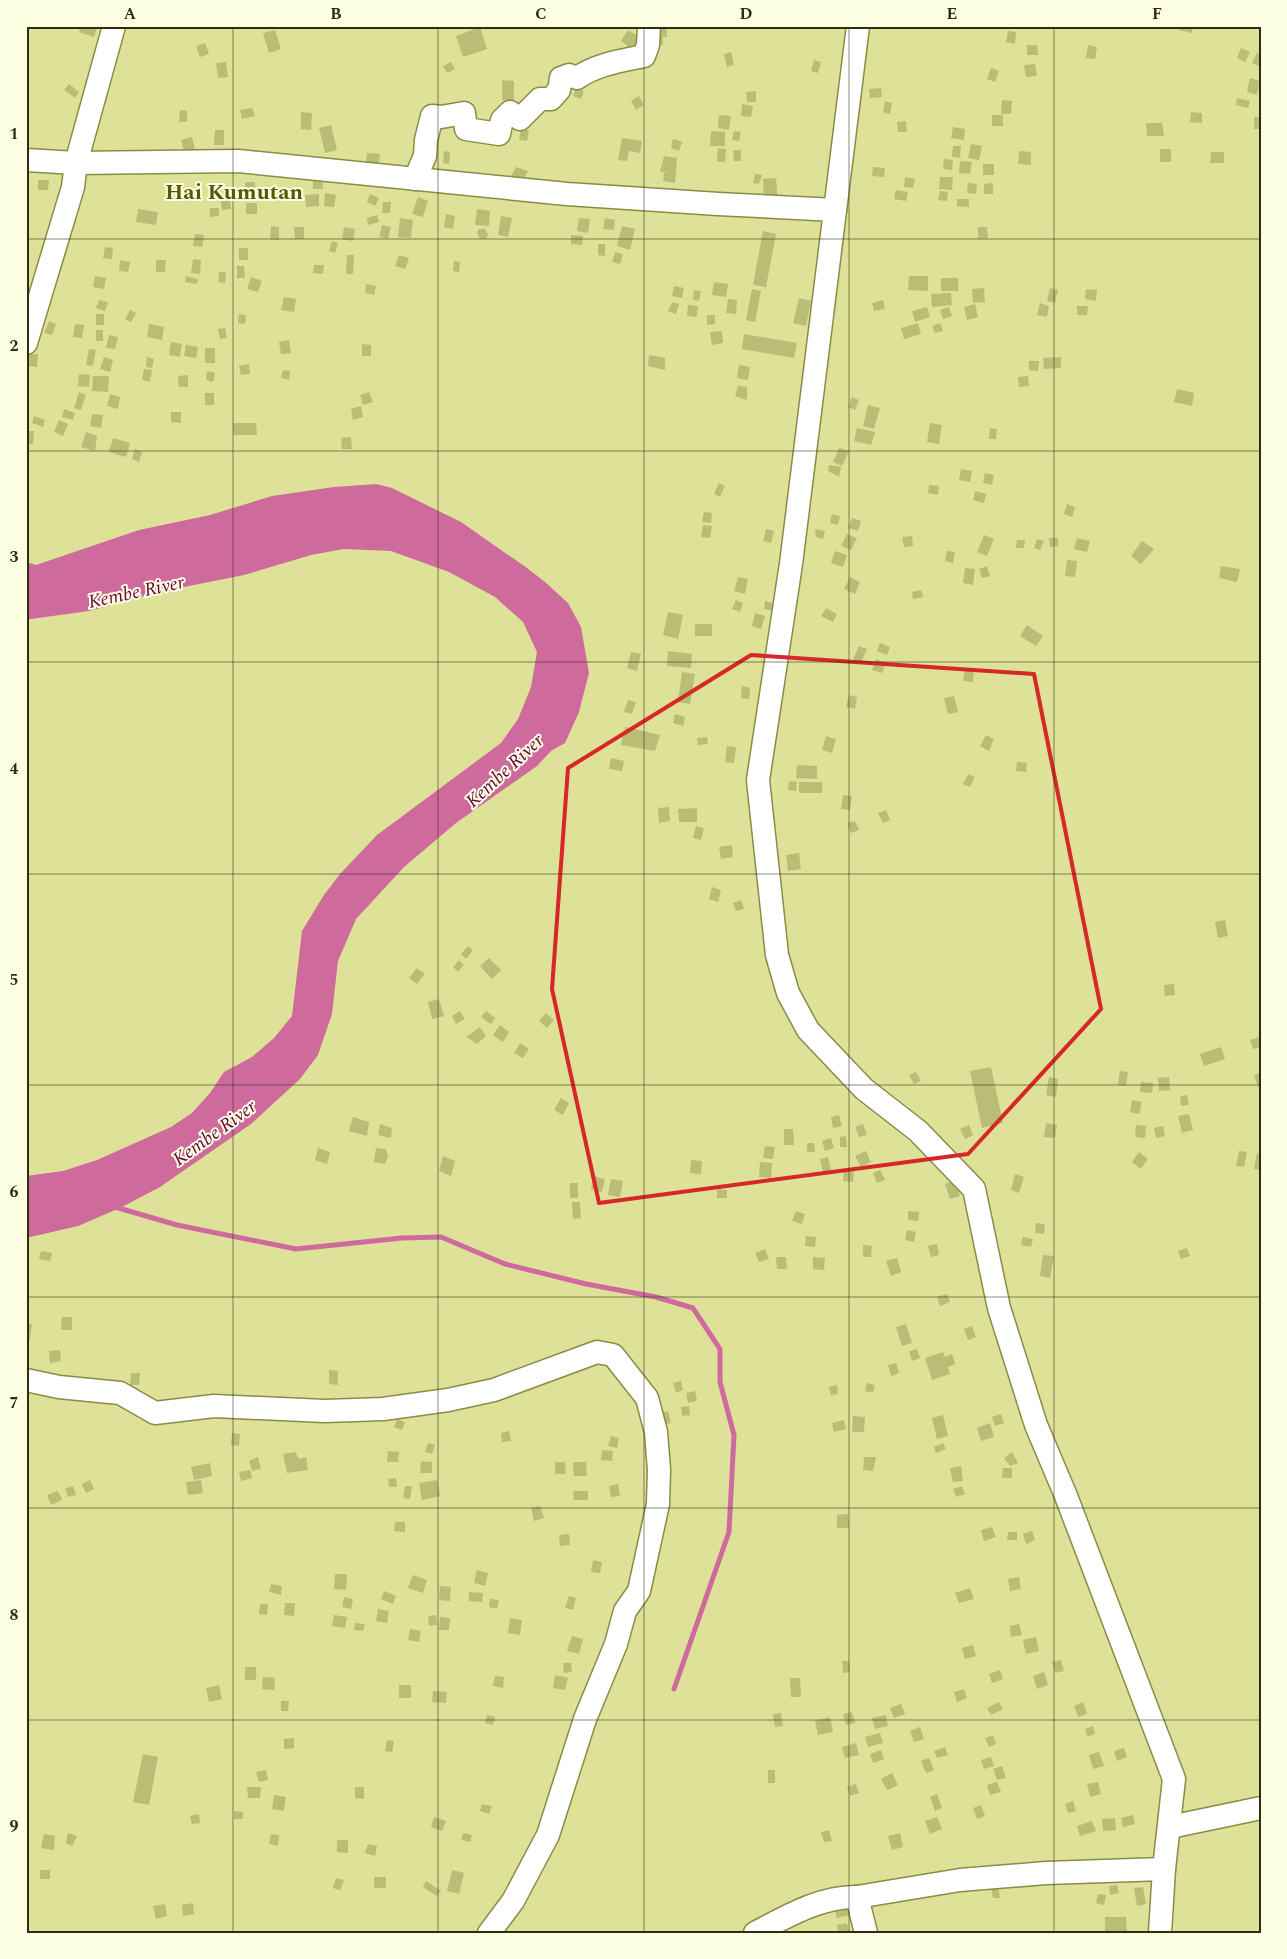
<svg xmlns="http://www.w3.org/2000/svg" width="1287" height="1959" font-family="Spectral,serif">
<rect width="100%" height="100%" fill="#dee198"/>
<polygon fill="#ce6b9c" points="376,484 392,488 461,522 527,568 545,582 568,603 581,627 589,673 579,712 565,743 551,751 537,766 456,823 404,867 356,919 338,961 332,1014 318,1055 300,1079 251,1124 160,1187 122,1207 78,1226 26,1238 26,1176 63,1171 97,1160 171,1127 192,1113 210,1093 224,1072 252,1057 274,1038 292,1016 302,931 324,895 340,874 377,835 501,743 518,719 531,687 537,652 523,622 495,597 449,572 391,551 344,549 311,555 244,575 159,592 89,611 31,619 26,619 26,562 36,565 139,530 210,515 272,496 334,487"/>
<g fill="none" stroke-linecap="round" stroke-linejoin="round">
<polyline stroke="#ce6b9c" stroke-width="5" points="115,1207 177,1225 296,1249 402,1238 441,1237 505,1264 586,1284 656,1297 693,1308 720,1349 720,1382 734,1435 729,1532 674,1689"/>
</g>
<g fill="#babd76">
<polygon points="81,26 97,27 94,37 79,32"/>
<polygon points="653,26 667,26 667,37 663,37 663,45 653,45"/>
<polygon points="1180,26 1193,26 1192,33 1179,30"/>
<polygon points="480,27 487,49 463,57 456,36"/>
<polygon points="275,30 281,49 269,53 263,33"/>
<polygon points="628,30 645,40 637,53 621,41"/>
<polygon points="1008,31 1016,32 1015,44 1006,42"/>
<polygon points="205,43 209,54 200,57 196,46"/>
<polygon points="1027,45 1037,45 1038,55 1027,55"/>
<polygon points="1088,45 1097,47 1095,59 1086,58"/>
<polygon points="1241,48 1250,52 1245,62 1237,58"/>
<polygon points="731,52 734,65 727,67 724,54"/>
<polygon points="1257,53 1261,55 1260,67 1252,63"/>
<polygon points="814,60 821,62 818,73 811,71"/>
<polygon points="226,62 228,77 218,78 216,63"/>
<polygon points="451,62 455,69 447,73 443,66"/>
<polygon points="1035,64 1037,76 1026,77 1024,65"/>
<polygon points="991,68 999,71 995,82 987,79"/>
<polygon points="1250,78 1260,81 1257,95 1247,92"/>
<polygon points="502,80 514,81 514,101 502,100"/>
<polygon points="69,84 79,92 75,98 64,90"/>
<polygon points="576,88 584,91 581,99 573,96"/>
<polygon points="881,88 882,97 870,98 869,89"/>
<polygon points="756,91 756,102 747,102 746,92"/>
<polygon points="639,96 644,105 636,110 631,101"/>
<polygon points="1237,98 1250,101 1248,108 1236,105"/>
<polygon points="1002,100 1012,101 1011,114 1001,114"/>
<polygon points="885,101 892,103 890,114 883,112"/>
<polygon points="742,104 753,106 751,117 741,116"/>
<polygon points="252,108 255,116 242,119 240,110"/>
<polygon points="180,110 187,111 187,122 179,122"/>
<polygon points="301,112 312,113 311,130 301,129"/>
<polygon points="1191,112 1202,113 1202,123 1190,122"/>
<polygon points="719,115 731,116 729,130 718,128"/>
<rect x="992" y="115" width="11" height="11"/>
<rect x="1254" y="117" width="7" height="12"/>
<polygon points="906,121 907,132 898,132 897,122"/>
<polygon points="1146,123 1162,123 1164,136 1147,136"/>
<polygon points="331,125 337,150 325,153 319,128"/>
<polygon points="953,127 965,129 964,140 951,138"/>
<polygon points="521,129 529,130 527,141 519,140"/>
<polygon points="215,130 224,130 224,145 214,145"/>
<polygon points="711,131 725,132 725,146 710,146"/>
<polygon points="734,131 741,132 739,141 732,140"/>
<polygon points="192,137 195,150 184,153 181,140"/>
<polygon points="622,138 642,141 640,153 629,151 627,161 618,160"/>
<polygon points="673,139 682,142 679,151 671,148"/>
<polygon points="971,144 982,146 979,160 968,158"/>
<polygon points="953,146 961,146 960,158 952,157"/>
<polygon points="718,148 726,149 725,162 717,162"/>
<rect x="1160" y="149" width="11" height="13"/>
<polygon points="733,150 741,150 741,161 734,161"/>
<polygon points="444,151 450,152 449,164 443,163"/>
<polygon points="1019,151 1031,152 1031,165 1018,164"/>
<polygon points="1211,152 1224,152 1224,163 1210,163"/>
<polygon points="367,153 380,154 378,171 365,169"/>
<polygon points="664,156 677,158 675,183 663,181 664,173 671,173 660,172"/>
<polygon points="944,159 953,160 952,170 943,169"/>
<polygon points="960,161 972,162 970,174 959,173"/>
<rect x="983" y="164" width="11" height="11"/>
<polygon points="516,167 528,171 519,188 507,184"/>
<polygon points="873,167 885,168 884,177 872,176"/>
<polygon points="755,174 762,175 759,184 753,183"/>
<rect x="313" y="177" width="10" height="12"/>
<polygon points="905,177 915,179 913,188 904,187"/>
<polygon points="940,177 953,177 952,190 939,189"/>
<polygon points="776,178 778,206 764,206 763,179"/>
<polygon points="38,180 49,180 48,190 38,190"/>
<polygon points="245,182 255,182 255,194 246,194"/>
<polygon points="968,183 977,184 976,194 967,193"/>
<polygon points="993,183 993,194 984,194 984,184"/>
<polygon points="896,190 908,192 906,201 894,199"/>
<polygon points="940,191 948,192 947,201 938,200"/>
<polygon points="325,193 336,195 334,207 324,206"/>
<polygon points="319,194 319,206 306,207 305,195"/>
<polygon points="370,194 379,198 375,206 367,202"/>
<polygon points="418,197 428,201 423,217 412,214"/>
<polygon points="957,199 969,199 969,207 957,206"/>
<polygon points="230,200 231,209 222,210 221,201"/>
<polygon points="383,202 391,202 390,213 382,213"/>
<rect x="246" y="203" width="11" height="11"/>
<polygon points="210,208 219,208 219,216 210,217"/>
<polygon points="138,209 158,212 156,225 136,222"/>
<polygon points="477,209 490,211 489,226 475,225"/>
<polygon points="446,214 455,216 453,229 444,227"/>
<polygon points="377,215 379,222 368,225 367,218"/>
<polygon points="501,216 512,218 508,237 498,235"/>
<polygon points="400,218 413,220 411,238 398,237"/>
<polygon points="579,218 590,219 588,233 577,231"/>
<polygon points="605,218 615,220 614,230 603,229"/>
<polygon points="382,225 391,227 388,239 379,237"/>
<polygon points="271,226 279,227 279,240 270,239"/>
<polygon points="622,226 635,229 630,250 617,246"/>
<polygon points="294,227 304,227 304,239 295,239"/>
<polygon points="344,227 355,229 353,241 342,239"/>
<polygon points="978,227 987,227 988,238 978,239"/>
<polygon points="479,229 485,229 488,235 486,239 480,239 477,233"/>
<polygon points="763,231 776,234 766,287 753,285"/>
<polygon points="195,234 204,235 202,247 193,246"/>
<polygon points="571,235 583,236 582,245 571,244"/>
<polygon points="332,241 338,243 335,253 329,251"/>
<polygon points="598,244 605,244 605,256 598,255"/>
<polygon points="105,247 113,248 112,259 103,258"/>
<rect x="239" y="248" width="9" height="12"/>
<polygon points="615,252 623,254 620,264 612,262"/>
<polygon points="347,255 354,255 353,274 346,274"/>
<polygon points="399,255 409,258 405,269 395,266"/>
<polygon points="193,259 201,260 200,274 191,273"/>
<polygon points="120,260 130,262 128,272 119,271"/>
<polygon points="156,260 166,260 165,272 156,272"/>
<polygon points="454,261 460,262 459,272 453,271"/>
<polygon points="314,265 324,265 323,274 313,273"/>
<polygon points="237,266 244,266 245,278 237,278"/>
<polygon points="219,272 226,272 225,283 218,282"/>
<polygon points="95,276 106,278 104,289 93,287"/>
<polygon points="186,276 198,279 197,284 185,282"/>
<polygon points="909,276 928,276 928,291 908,290"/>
<polygon points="251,277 262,281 258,292 247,289"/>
<rect x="941" y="278" width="17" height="13"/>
<polygon points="714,282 728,284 726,297 712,295"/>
<polygon points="366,284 376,286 374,295 365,293"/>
<polygon points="674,286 684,288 682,298 672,296"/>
<polygon points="984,288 985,302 973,303 972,289"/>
<polygon points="1050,288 1058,290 1055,303 1047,301"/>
<polygon points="752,289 761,291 755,322 746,320"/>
<polygon points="1086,289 1097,290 1096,301 1085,299"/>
<polygon points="694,290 701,291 699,301 693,300"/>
<polygon points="951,293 952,305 932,307 931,294"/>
<polygon points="284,297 296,299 294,312 281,310"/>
<polygon points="799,298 811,301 806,326 793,323"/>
<polygon points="728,299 737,300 736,314 726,313"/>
<polygon points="99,300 108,302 105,311 96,308"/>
<polygon points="883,300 885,309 874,311 872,303"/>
<polygon points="672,302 679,304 676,314 668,311"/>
<polygon points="1040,303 1049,306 1047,317 1037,315"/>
<polygon points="975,304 978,317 967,320 964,307"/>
<polygon points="688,305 698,306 697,317 687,316"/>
<polygon points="1077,306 1088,306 1087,315 1077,315"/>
<polygon points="927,307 930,317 915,322 912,311"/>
<polygon points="949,307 952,316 943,319 940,310"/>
<polygon points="130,310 136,313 131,322 125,319"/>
<rect x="96" y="314" width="8" height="11"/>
<polygon points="239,314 246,315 245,324 238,323"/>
<polygon points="707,315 715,315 715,324 707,325"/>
<polygon points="49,321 56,324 52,335 44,333"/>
<polygon points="918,323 921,334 904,339 901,328"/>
<polygon points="940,323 943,331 935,333 932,326"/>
<polygon points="75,324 84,325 82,338 73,337"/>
<polygon points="149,324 164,327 162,340 147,337"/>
<polygon points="225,328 227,338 220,339 218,329"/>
<rect x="96" y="330" width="7" height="11"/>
<polygon points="722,331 723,343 712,345 710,332"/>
<polygon points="744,334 797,343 794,358 742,349"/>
<polygon points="109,335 118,337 115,349 106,348"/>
<polygon points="289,340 291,353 281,354 279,342"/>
<polygon points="171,342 182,344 180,357 169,355"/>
<polygon points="362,344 371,345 371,356 362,356"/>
<polygon points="186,345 198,347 196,358 184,356"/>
<rect x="205" y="348" width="10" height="15"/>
<polygon points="89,349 96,350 93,366 86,365"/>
<polygon points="26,354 38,354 37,367 26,366"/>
<polygon points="649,355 665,358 665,370 648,366"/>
<polygon points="104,357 113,360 110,372 100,369"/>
<polygon points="147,357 154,359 152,368 146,367"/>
<polygon points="1061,357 1061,368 1044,369 1043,358"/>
<polygon points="1029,361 1039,361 1038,371 1029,370"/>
<polygon points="249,364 250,374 241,375 239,366"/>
<polygon points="739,365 750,367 748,380 737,378"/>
<polygon points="144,369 152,370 150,382 142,380"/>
<polygon points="283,370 290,371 289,380 281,378"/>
<polygon points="207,371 215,373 213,382 206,380"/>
<polygon points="79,374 90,375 89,387 78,386"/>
<polygon points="188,375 188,387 179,387 178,376"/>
<polygon points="93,376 109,376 108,392 92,391"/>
<polygon points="1028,376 1029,386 1019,387 1018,377"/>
<polygon points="738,386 747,387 747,400 735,396"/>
<polygon points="1177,389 1194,393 1192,406 1174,402"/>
<polygon points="79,392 86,395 81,410 74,408"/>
<polygon points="369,392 373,402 363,405 360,395"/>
<rect x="205" y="393" width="9" height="12"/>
<polygon points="110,394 120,397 118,409 107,406"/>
<polygon points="852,397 859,400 855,410 848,407"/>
<polygon points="868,405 880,408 874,429 863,426"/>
<polygon points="361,406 363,417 353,420 351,409"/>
<polygon points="64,409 75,413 73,420 62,417"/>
<polygon points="171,412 181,412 181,423 171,422"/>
<polygon points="92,414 103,415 101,428 90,426"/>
<polygon points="34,416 45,420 43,427 32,423"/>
<polygon points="59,420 68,424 63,436 54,432"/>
<polygon points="233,423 256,423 257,435 233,435"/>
<polygon points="930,423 942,425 939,444 927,442"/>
<polygon points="857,428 875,432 871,445 854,441"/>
<polygon points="990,428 997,429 996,439 989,439"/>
<polygon points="26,431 34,431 33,444 26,444"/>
<polygon points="86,432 97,436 95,451 81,447"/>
<polygon points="351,437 352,449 342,449 341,438"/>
<polygon points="113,438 130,443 126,457 109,452"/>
<polygon points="839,448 849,451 842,466 833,462"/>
<polygon points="135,449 142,452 139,462 132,459"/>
<polygon points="829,465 841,467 839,477 828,471"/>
<polygon points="961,469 972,471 970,482 959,480"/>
<polygon points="985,473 994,475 992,485 983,483"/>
<polygon points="719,483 725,486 720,497 714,494"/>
<polygon points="929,485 939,486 938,495 928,493"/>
<polygon points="975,491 986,494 984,503 973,500"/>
<polygon points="1067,504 1075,507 1072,517 1064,514"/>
<polygon points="704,512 712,513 711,523 702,522"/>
<polygon points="832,514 840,516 838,525 830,523"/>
<polygon points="852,518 861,521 858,531 848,528"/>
<polygon points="703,525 712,526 710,538 701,537"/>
<polygon points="766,529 774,531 771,543 763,541"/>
<polygon points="815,529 825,531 823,539 816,537"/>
<polygon points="847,534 857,538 851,550 841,546"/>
<polygon points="984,535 994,539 987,556 977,552"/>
<polygon points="912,536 913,546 904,547 902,537"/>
<polygon points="1049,538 1058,538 1058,546 1050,547"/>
<polygon points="1077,538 1090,541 1087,552 1074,549"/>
<polygon points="1037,539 1044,541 1040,550 1034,548"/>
<polygon points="1017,540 1025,540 1024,548 1016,548"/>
<polygon points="1142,541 1154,549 1141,564 1131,556"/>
<polygon points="835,551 847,555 843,567 831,563"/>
<polygon points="947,551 955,552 953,563 945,561"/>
<polygon points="1067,560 1077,561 1075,577 1065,576"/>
<polygon points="987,566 990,576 982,578 979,569"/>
<polygon points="1221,566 1240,569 1237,582 1219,578"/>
<polygon points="965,568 975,569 973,585 963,583"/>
<polygon points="738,577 748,579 745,594 734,591"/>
<polygon points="850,577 860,582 855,594 844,589"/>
<polygon points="921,590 923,597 913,599 912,592"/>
<polygon points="736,600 743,603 740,612 732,609"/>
<polygon points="765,601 776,604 775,611 764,609"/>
<polygon points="826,608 837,614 833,622 821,616"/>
<polygon points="668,612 683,615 678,639 663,635"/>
<polygon points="755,613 765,616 761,629 752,626"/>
<rect x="695" y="624" width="17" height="12"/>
<polygon points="1027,625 1043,636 1036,646 1020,636"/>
<polygon points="880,643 890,647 887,655 877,651"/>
<polygon points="859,646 867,649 861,663 853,659"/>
<polygon points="668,651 692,654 691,668 667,666"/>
<polygon points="631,652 641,654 637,671 627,668"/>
<polygon points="876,659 886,663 882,673 872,670"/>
<polygon points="965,669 974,670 973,682 963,681"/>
<polygon points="682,672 695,674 690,704 678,702"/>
<polygon points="742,686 750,688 749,699 741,698"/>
<polygon points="849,695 857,697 855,709 846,707"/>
<polygon points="954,696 958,712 948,714 944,698"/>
<polygon points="628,700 636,702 632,714 624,712"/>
<polygon points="675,714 685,717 683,726 673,723"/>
<polygon points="625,727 660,735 655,751 621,745"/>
<polygon points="986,735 994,739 989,751 980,746"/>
<polygon points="826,736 836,739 832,753 822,750"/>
<polygon points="707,737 708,744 698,745 697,738"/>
<polygon points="727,746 736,747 734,763 725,762"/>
<polygon points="611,758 624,761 622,771 609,769"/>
<polygon points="1017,762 1027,763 1026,772 1016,771"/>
<polygon points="797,765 817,766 817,779 796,778"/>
<polygon points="968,774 975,777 970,787 963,784"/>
<polygon points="789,781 797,782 796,791 788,790"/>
<rect x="799" y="782" width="23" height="11"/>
<polygon points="843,795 852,796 850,810 841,809"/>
<polygon points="669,807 670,821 659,823 658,808"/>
<polygon points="697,808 697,822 679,822 678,809"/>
<polygon points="886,810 890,820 883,823 878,813"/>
<polygon points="855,821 859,830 851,833 847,823"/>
<polygon points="696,826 704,828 701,840 693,838"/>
<polygon points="732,845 733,857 721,859 719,847"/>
<polygon points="799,853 801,869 788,871 786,855"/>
<polygon points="712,887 721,890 718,902 709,899"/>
<polygon points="741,900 744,909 736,911 733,903"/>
<polygon points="1225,920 1228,936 1218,938 1215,922"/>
<polygon points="468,946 473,950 466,959 461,954"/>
<polygon points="489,958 501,970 492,979 480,966"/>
<polygon points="459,960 464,965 458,972 453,967"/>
<polygon points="417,968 425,974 417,984 409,978"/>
<polygon points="1174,984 1175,995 1165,996 1164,985"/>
<polygon points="439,999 444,1016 432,1019 428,1002"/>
<polygon points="460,1011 465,1019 456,1024 452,1016"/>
<polygon points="486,1011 495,1018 491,1024 481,1017"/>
<polygon points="546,1013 554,1020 547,1028 539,1021"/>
<polygon points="500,1025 509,1032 503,1042 493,1035"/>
<polygon points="480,1027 486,1036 477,1044 466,1037"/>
<polygon points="1260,1037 1261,1047 1253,1049 1250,1040"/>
<polygon points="520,1043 529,1049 523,1058 514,1053"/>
<polygon points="1221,1047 1225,1059 1204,1066 1200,1054"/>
<polygon points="991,1067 1003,1123 982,1128 970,1071"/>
<polygon points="1120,1071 1128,1072 1126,1086 1118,1085"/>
<polygon points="916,1072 921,1081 914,1084 909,1075"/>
<polygon points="1261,1073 1261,1086 1258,1087 1254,1075"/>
<polygon points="1049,1077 1058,1079 1056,1097 1046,1095"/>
<polygon points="1169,1077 1170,1090 1159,1091 1158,1078"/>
<polygon points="1141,1082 1153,1083 1152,1093 1140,1092"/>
<polygon points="1187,1095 1189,1105 1181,1106 1180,1096"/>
<polygon points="561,1098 569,1103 563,1115 554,1110"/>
<polygon points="1132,1100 1142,1102 1139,1114 1130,1112"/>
<polygon points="1189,1114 1193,1130 1182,1133 1178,1116"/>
<polygon points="839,1115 842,1126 833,1128 831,1117"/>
<polygon points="353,1117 369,1122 367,1136 349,1131"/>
<polygon points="1046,1123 1057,1125 1055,1138 1044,1137"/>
<polygon points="380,1124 392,1128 391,1138 378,1135"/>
<polygon points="863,1124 867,1135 859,1137 855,1127"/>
<polygon points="969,1125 973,1135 965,1139 960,1129"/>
<polygon points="1136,1125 1146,1126 1145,1138 1135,1137"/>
<polygon points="1163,1126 1165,1136 1156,1138 1154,1128"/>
<polygon points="784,1129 793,1129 794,1145 784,1145"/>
<polygon points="846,1136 847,1147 840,1147 840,1137"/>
<polygon points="831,1138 834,1148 825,1151 822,1141"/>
<polygon points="807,1143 814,1143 815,1152 807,1152"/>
<polygon points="765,1146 775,1147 773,1159 763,1158"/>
<polygon points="318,1148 330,1152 327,1164 315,1160"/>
<polygon points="376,1148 386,1149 388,1157 385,1164 374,1162"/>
<polygon points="866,1151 871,1162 861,1167 855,1156"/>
<polygon points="1239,1151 1247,1152 1244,1167 1236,1166"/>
<polygon points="1139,1152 1148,1159 1141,1169 1132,1162"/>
<polygon points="1257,1153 1261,1154 1261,1170 1254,1169"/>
<polygon points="443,1156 455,1161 451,1176 439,1171"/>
<polygon points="828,1157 831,1170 823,1172 820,1159"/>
<polygon points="691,1160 702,1161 701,1174 690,1173"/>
<polygon points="760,1162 772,1163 771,1178 759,1177"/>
<polygon points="844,1169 854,1170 853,1182 843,1181"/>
<polygon points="880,1170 885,1180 877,1183 873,1173"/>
<polygon points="1015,1174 1024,1177 1019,1193 1011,1190"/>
<polygon points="593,1176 605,1179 602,1192 591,1189"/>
<polygon points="611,1179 623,1181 620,1197 608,1195"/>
<polygon points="955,1180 960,1196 950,1199 945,1184"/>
<rect x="570" y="1183" width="8" height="15"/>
<polygon points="717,1189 727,1190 727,1198 717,1198"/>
<polygon points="572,1202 580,1202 581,1218 573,1219"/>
<polygon points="796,1211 805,1214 802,1224 792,1221"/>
<polygon points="908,1211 919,1212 918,1221 908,1220"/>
<polygon points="1036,1223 1045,1224 1044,1234 1035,1233"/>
<polygon points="907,1230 916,1232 914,1242 905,1240"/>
<polygon points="806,1236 816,1237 815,1247 805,1246"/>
<polygon points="1023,1237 1033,1239 1031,1247 1021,1245"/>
<polygon points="937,1244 939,1255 931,1257 928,1246"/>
<polygon points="863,1245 872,1246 871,1257 863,1257"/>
<polygon points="1187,1248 1190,1256 1181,1259 1178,1251"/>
<polygon points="765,1249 769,1259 759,1262 755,1253"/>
<polygon points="41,1251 52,1253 50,1261 39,1259"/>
<polygon points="1043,1255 1054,1256 1050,1278 1040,1276"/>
<polygon points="776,1257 786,1257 787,1269 777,1269"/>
<polygon points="813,1257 825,1258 824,1270 813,1269"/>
<polygon points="897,1258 901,1272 891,1276 886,1261"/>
<polygon points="947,1294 950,1302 940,1306 937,1297"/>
<polygon points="62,1317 72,1317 72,1330 61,1330"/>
<polygon points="26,1323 32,1324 30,1339 26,1339"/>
<polygon points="906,1324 912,1343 902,1346 896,1327"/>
<polygon points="972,1326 976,1337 968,1340 964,1329"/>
<polygon points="917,1349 920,1358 912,1361 909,1351"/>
<polygon points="60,1350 61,1361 50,1363 49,1351"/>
<polygon points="943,1352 945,1357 952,1354 955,1364 948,1367 950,1374 932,1380 925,1358"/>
<polygon points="896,1363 899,1373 891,1376 888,1365"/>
<polygon points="329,1370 338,1371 338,1385 329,1384"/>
<polygon points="131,1373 140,1373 139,1385 130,1385"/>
<polygon points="681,1381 683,1390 676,1393 673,1383"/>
<polygon points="867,1383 875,1385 873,1393 865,1391"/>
<polygon points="837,1385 838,1394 831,1395 829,1387"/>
<polygon points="695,1391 697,1401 688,1403 686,1393"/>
<polygon points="689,1406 690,1415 682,1416 681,1407"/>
<polygon points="668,1411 671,1423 662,1425 659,1414"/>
<polygon points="1001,1414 1004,1423 995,1426 992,1417"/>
<polygon points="943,1415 948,1436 937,1439 932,1418"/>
<polygon points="853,1416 865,1417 864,1432 852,1432"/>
<polygon points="397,1419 405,1422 402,1430 394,1427"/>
<polygon points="844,1420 846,1429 834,1432 832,1423"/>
<polygon points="990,1423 994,1437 981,1441 977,1428"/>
<polygon points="509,1431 511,1441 502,1442 501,1433"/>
<polygon points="232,1433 240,1434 239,1446 231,1445"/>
<polygon points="611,1436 619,1438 617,1448 608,1446"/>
<polygon points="428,1443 435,1445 432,1454 425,1452"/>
<polygon points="943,1443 946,1449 936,1453 934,1447"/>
<polygon points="602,1450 613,1451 612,1461 601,1460"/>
<polygon points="388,1451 399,1452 398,1462 387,1462"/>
<polygon points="295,1452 299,1459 306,1457 308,1470 287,1473 283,1454"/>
<polygon points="1012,1452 1018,1463 1010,1466 1004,1458"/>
<polygon points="258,1457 261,1469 252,1471 249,1461"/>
<polygon points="864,1457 876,1457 873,1471 863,1470"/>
<polygon points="421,1461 432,1462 432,1473 420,1473"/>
<polygon points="555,1462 565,1462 566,1474 555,1474"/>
<polygon points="573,1462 586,1462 587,1476 574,1476"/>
<polygon points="210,1463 212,1476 194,1480 191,1467"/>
<polygon points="961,1466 963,1481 953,1482 950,1468"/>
<polygon points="1003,1468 1012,1468 1012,1478 1002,1478"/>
<polygon points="250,1470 252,1478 241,1481 239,1472"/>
<polygon points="396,1478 397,1487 389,1487 388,1479"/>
<polygon points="90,1480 94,1489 86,1493 82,1484"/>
<polygon points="201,1480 203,1493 188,1495 186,1482"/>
<polygon points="437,1480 440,1496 422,1500 419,1483"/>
<polygon points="618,1484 620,1496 611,1497 609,1486"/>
<polygon points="73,1486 76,1495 68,1497 65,1489"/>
<polygon points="405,1486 412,1486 410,1499 403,1498"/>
<polygon points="962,1486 965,1494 956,1497 953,1489"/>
<polygon points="58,1491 62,1500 51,1505 47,1495"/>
<polygon points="573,1491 588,1491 588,1500 574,1500"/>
<polygon points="540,1506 544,1518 534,1521 531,1508"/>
<polygon points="848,1514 849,1528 837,1528 837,1515"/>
<polygon points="395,1522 405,1522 405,1532 394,1531"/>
<polygon points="992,1527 996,1537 984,1541 981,1530"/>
<polygon points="1032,1531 1035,1540 1026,1544 1023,1534"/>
<polygon points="1008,1532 1017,1532 1017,1540 1007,1540"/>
<polygon points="569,1534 570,1545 560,1546 559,1535"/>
<polygon points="593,1560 602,1562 600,1573 591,1572"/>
<polygon points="477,1570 488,1573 485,1586 474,1583"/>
<polygon points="335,1574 347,1574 346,1590 334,1589"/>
<polygon points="413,1575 427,1580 423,1593 408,1588"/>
<polygon points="1019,1577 1021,1589 1010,1591 1008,1579"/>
<polygon points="271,1584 282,1586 281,1595 269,1592"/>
<polygon points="440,1586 451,1587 450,1601 439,1600"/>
<polygon points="970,1588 974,1599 959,1603 955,1593"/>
<polygon points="384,1591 396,1596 393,1604 381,1599"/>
<polygon points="469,1592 483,1593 482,1602 469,1601"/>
<polygon points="569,1596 576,1598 573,1610 565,1608"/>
<polygon points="344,1597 353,1599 351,1609 342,1607"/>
<polygon points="490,1599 499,1600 497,1609 489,1607"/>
<polygon points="285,1603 295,1603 294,1616 284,1615"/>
<polygon points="260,1604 268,1604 267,1615 259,1614"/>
<polygon points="378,1609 389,1611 387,1623 376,1621"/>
<polygon points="334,1615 347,1617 345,1628 332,1626"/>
<polygon points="436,1615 437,1625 429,1626 428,1616"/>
<polygon points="440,1617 450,1618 449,1630 439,1630"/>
<polygon points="510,1618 522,1620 520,1635 508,1633"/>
<polygon points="355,1623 365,1624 363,1631 354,1630"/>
<polygon points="1019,1624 1022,1635 1011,1637 1010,1626"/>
<polygon points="410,1629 421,1631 419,1642 408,1640"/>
<polygon points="572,1636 583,1639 579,1654 567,1651"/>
<polygon points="1036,1637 1039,1651 1026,1654 1023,1640"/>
<polygon points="973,1645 976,1656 965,1659 962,1648"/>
<polygon points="1061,1660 1064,1671 1055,1673 1052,1662"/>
<polygon points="842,1661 849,1661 850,1672 843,1673"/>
<polygon points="563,1663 571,1663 572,1672 564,1673"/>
<rect x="245" y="1667" width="11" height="13"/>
<polygon points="1000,1670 1003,1679 992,1683 989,1674"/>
<polygon points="1044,1672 1048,1685 1037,1689 1033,1676"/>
<polygon points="555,1675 568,1678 565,1690 553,1688"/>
<polygon points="495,1676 504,1677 503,1688 493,1686"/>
<polygon points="263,1677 275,1678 274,1690 262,1689"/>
<polygon points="790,1678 800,1678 801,1697 791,1697"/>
<polygon points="219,1685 222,1699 209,1702 206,1688"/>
<rect x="399" y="1685" width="12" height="13"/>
<polygon points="964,1689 967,1698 957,1702 954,1692"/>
<polygon points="433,1691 447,1692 446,1703 432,1702"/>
<polygon points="281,1701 289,1701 288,1711 281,1711"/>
<polygon points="999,1702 1003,1709 991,1715 987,1708"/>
<polygon points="1083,1702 1087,1714 1078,1717 1074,1706"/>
<polygon points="901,1704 905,1714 894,1718 890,1708"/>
<polygon points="852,1712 855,1723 846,1725 843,1714"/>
<polygon points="781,1713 783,1726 775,1727 773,1714"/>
<polygon points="487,1715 495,1717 493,1725 485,1723"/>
<polygon points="886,1715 888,1726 875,1729 872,1718"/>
<polygon points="830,1717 833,1732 818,1735 815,1721"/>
<polygon points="1093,1726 1095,1734 1087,1737 1085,1729"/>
<polygon points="920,1727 924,1739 914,1742 910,1731"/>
<polygon points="880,1733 883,1743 868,1747 865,1737"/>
<polygon points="993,1735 996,1744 989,1747 985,1738"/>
<polygon points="294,1738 294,1748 284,1749 284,1739"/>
<polygon points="387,1740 394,1741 392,1752 385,1751"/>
<polygon points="856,1743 859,1755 845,1758 842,1747"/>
<polygon points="945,1747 948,1755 937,1758 934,1751"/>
<polygon points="1124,1748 1127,1757 1117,1761 1114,1751"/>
<polygon points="881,1750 884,1759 873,1763 870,1754"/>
<polygon points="1099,1752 1104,1766 1093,1769 1089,1755"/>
<polygon points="143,1754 158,1757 149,1805 133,1802"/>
<polygon points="991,1757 994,1766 984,1769 981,1760"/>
<polygon points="929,1758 934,1770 926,1773 921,1761"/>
<polygon points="1002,1766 1006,1778 997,1780 993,1769"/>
<polygon points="266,1770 268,1780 259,1782 256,1772"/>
<rect x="768" y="1770" width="7" height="13"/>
<polygon points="892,1773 898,1785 887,1790 881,1779"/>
<polygon points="997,1782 1001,1792 990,1795 987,1785"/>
<polygon points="1098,1782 1101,1794 1090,1797 1087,1784"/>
<polygon points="856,1784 859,1793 850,1796 847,1787"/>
<polygon points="247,1787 261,1787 260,1798 248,1798"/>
<polygon points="355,1787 364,1787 364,1799 355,1798"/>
<polygon points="937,1794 942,1808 935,1811 930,1797"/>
<polygon points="274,1795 286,1797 284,1811 272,1809"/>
<polygon points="1073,1801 1076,1811 1068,1813 1065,1804"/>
<polygon points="482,1804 492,1806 489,1814 480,1811"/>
<polygon points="981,1805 985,1816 977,1819 973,1808"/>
<polygon points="234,1811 243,1812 243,1819 234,1819"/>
<polygon points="199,1814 200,1823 192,1824 190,1816"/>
<polygon points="1133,1815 1135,1824 1123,1827 1121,1818"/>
<polygon points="434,1817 446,1821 442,1831 431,1827"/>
<polygon points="937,1817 942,1829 930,1834 925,1821"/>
<polygon points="1115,1818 1116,1830 1103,1831 1102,1819"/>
<polygon points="1092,1821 1096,1831 1080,1836 1077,1826"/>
<polygon points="829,1830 832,1841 824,1842 821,1832"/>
<polygon points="68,1833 77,1836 72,1846 66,1843"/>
<polygon points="463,1833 472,1835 470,1842 461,1840"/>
<polygon points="900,1833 903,1847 892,1850 888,1836"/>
<polygon points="44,1834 55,1836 54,1850 41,1848"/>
<polygon points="271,1834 279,1835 278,1846 269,1844"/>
<polygon points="337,1840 348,1840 348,1853 337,1852"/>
<polygon points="368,1844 377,1846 375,1856 365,1853"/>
<rect x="40" y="1870" width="10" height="9"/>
<polygon points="452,1870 464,1873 459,1894 447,1891"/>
<rect x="374" y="1877" width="12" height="11"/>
<polygon points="336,1878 344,1880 340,1890 333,1888"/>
<polygon points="426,1881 441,1891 437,1896 423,1887"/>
<polygon points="1117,1885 1119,1893 1110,1895 1109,1886"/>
<polygon points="998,1887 1000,1898 993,1898 991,1888"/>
<polygon points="1143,1887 1146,1904 1137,1906 1134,1888"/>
<polygon points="1098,1894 1106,1895 1104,1905 1096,1903"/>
<polygon points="846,1900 850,1915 837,1918 833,1903"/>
<polygon points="193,1903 194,1914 183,1916 182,1905"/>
<polygon points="165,1904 167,1916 156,1919 153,1906"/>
<polygon points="1105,1917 1126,1917 1127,1933 1105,1933"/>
<polygon points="847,1923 849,1933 838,1933 837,1925"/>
</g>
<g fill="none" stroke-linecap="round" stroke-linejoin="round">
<defs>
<g id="minor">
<polyline points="858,26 791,564 758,780 777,955 788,993 808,1030 864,1089 918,1131 974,1189 999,1308 1036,1425 1066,1496 1174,1779 1164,1869 1160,1933"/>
<polyline points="26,160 76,163 238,161 567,194 718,204 835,210"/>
<path d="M415,179L425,156L426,140L432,116L441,117L464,113L466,129L499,134L502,120L510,112L520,119L540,99H551L559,90L561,78L569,75L577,78C597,64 621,61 644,56L648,45L649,26"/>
<polyline points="26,343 73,187 76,163 114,26"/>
<polyline points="26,1380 59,1387 120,1393 155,1413 214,1406 325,1411 383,1409 448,1400 494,1390 597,1352 613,1355 647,1398 656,1432 659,1470 658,1504 639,1591 625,1611 616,1644 585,1719 548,1835 513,1901 489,1933"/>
<polyline points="1170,1827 1261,1808"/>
<polyline points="857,1897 866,1933"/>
<path d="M755,1933C786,1917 821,1896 857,1897L960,1880L1046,1873L1164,1869"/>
</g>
</defs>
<use href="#minor" stroke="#8a8c46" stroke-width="25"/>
<use href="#minor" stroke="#fff" stroke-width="22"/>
</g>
<path fill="none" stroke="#d62828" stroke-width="4" stroke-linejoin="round" d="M751,655L1034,674L1101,1009L968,1154L599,1203L552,989L568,768Z"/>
<path fill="none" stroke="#2d2d10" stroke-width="1" stroke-opacity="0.55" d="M233,26V1933M438,26V1933M644,26V1933M849,26V1933M1054,26V1933M26,239H1261M26,451H1261M26,662H1261M26,874H1261M26,1085H1261M26,1297H1261M26,1508H1261M26,1720H1261"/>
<g text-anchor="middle" stroke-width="4" stroke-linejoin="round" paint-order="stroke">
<g font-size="19" font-style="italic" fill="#63043f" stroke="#fdffe2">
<text transform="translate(136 591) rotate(-12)" y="7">Kembe River</text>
<text transform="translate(504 770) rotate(-43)" y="7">Kembe River</text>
<text transform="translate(214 1132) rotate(-36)" y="7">Kembe River</text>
</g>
<g font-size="22" font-weight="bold" fill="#585809" stroke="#fdffe2">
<text x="234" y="199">Hai Kumutan</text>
</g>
</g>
<rect width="1287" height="1959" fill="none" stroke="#fdffe2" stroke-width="55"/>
<rect x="28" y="28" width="1232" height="1904" fill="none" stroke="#2d2d10" stroke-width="2"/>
<g font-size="16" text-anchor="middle" font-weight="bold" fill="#2d2d10">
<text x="130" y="19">A</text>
<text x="336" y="19">B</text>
<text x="541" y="19">C</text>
<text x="746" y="19">D</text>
<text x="952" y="19">E</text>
<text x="1157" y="19">F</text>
<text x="14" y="139">1</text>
<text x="14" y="351">2</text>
<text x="14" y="562">3</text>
<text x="14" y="774">4</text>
<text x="14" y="985">5</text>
<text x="14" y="1197">6</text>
<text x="14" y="1408">7</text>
<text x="14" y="1620">8</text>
<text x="14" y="1831">9</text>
</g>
</svg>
